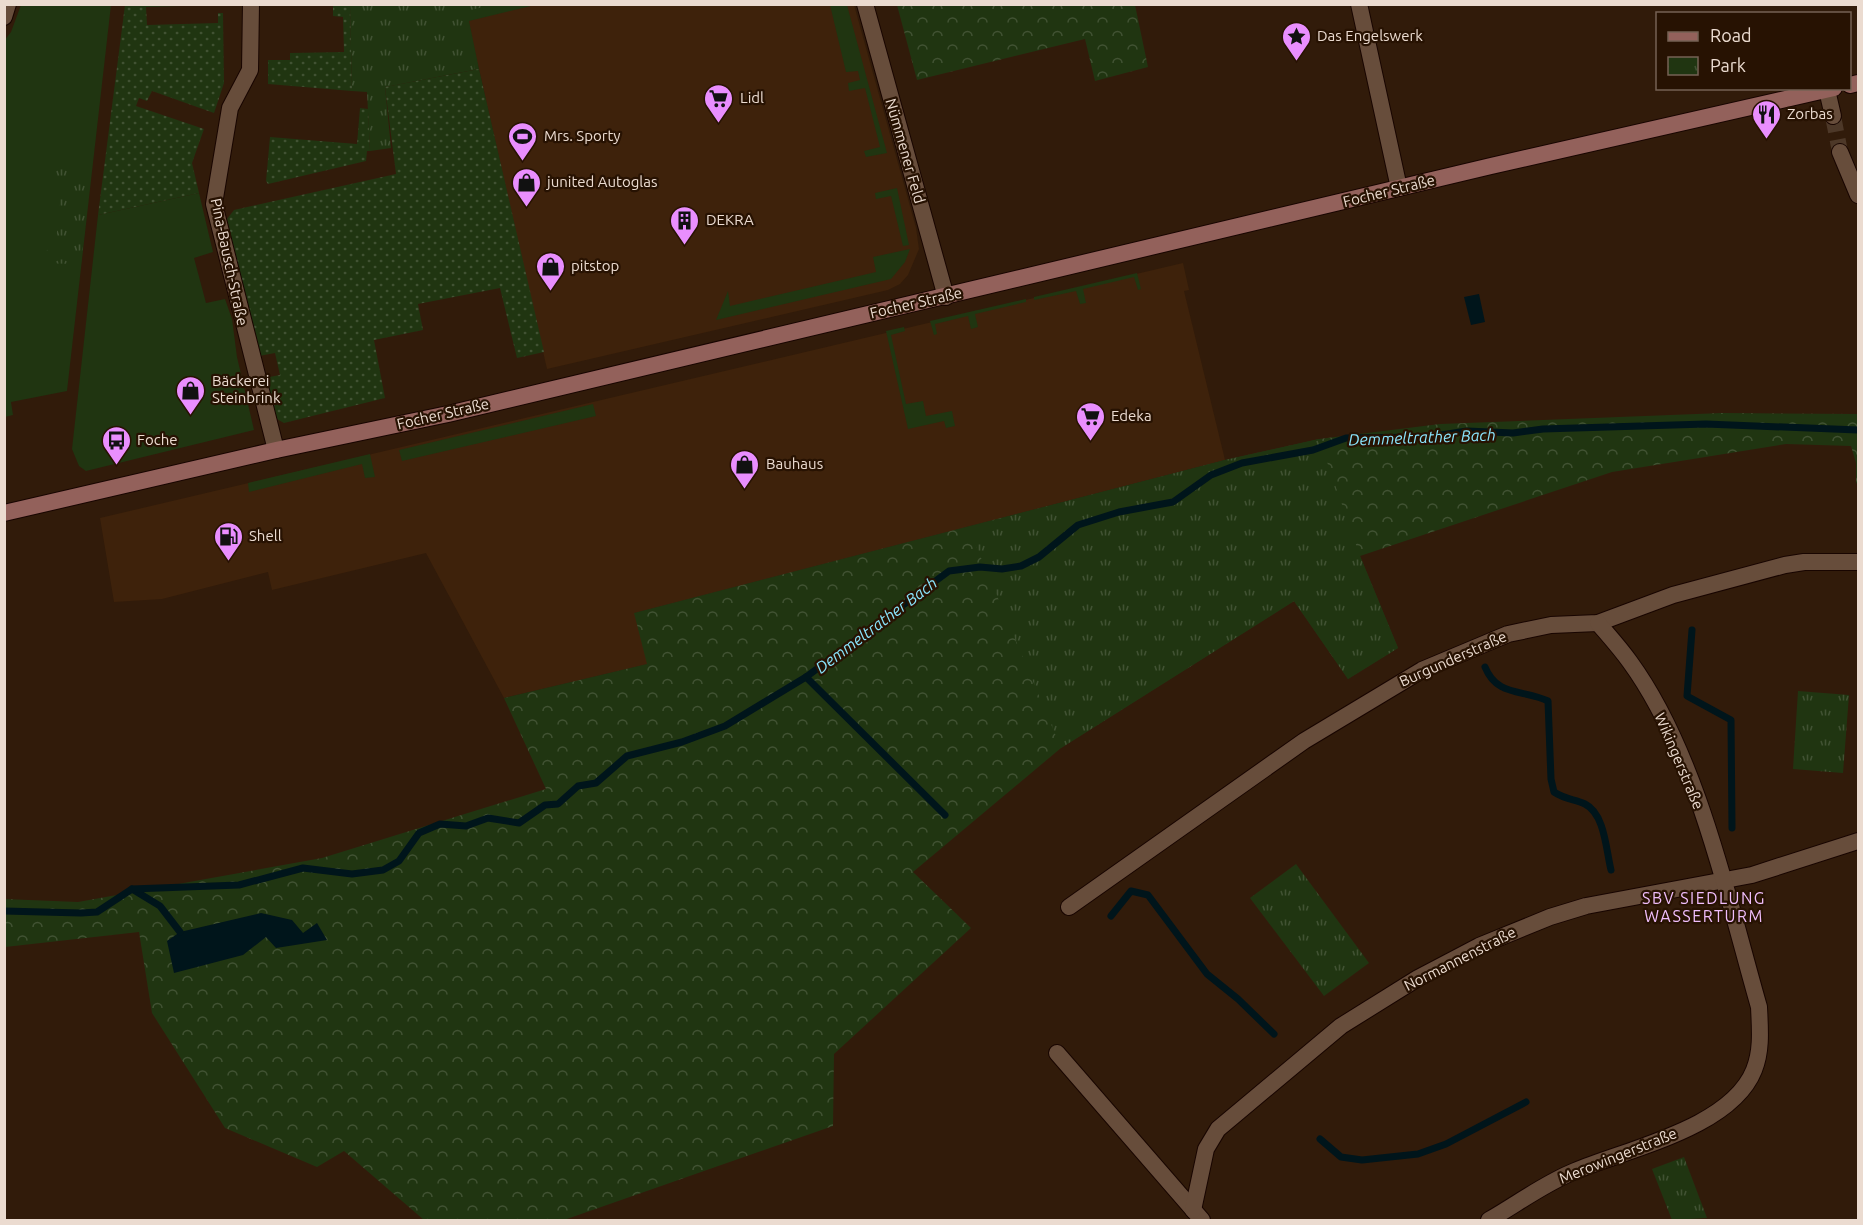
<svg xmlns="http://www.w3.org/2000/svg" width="1863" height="1225" font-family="Ubuntu,sans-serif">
<defs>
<pattern id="forest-crowns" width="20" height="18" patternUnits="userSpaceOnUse" patternTransform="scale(1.5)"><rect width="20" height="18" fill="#203511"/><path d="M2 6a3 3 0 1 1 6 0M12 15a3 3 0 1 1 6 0" fill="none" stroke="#415233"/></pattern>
<pattern id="park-tufts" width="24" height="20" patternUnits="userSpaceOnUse" patternTransform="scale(1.5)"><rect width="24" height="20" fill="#203511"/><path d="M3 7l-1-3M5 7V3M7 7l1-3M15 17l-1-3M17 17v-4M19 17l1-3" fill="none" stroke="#415233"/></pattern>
<pattern id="garden-dots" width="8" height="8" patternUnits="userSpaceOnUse" patternTransform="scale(1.5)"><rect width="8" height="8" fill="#203511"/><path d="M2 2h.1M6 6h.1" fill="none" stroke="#415233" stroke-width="1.8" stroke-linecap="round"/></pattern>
</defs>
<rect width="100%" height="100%" fill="#311b0a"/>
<g fill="#3e220b">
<polygon points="492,4 854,5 916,228 919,249 908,275 900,284 888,290 547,369 479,69 462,11"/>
<polygon points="1183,263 1189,290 1184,291 1225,460 635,613 648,664 504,698 426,553 272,590 268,572 162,599 114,602 100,518"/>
</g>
<g fill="#203511">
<polygon points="450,4 531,6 469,21 479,69 389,86"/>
<polygon points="21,5 111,5 67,391 11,402 13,415 5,417 4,41 11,32"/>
<polygon points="830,5 847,5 887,153 866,157 864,151 880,147 865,88 849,91 848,83 860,80 858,71 846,72"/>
<polygon points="897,188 909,245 903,246 891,196 876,199 875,193"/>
<polygon points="199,193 213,252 194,258 206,303 225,299 232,319 237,357 254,430 86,471 79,466 72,449 98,215"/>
<polygon points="910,249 905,262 891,279 716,320 728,291 730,306 876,272 873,257"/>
<polygon points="1137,273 1141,289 1138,290 1134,277 1083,289 1086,303 1080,304 1076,291 1034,300 1034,297"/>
<polygon points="1026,299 1026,302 975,314 978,327 971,329 968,316 935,324 937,334 934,335 930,321"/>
<polygon points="904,327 905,331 891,335 906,404 923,401 926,416 952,411 955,426 946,428 944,421 908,429 886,331"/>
<polygon points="593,404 596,416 402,461 399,450"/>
<polygon points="370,454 375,477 365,478 362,464 249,492 248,483"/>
</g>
<g fill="url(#forest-crowns)">
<polygon points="897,5 1135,5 1148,67 1095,81 1085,39 917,80"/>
<polygon points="1722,413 1858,414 1858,484 1856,483 1856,463 1851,446 1786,444 1612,472 1360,556 1398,648 1348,679 1294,601 1061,748 913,872 971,928 834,1054 833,1126 564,1220 424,1220 344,1151 317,1167 225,1128 152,1013 139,932 5,947 4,899 78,902 322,858 546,789 504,698 647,664 634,613 1225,460 1319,439 1440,424"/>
</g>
<g fill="url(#park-tufts)">
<polygon points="350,5 492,5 462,12 475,69 385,87 391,148 370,151 367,92 352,91"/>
<polygon points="43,164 90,170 81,264 32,263 56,243 60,195"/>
<polygon points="1319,439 1360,556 1398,648 1348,679 1294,601 1061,748 968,527 1225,460"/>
<polygon points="1798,691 1849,695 1843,773 1793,769"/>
<polygon points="1296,864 1369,963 1324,996 1250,898"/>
<polygon points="1684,1157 1707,1218 1672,1220 1652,1169"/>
</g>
<g fill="url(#garden-dots)">
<polygon points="125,5 216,5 146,7 147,25 218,23 218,13 223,13 224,83 214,113 152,91 147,101 139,98 136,106 204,129 192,163 199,193 98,215"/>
<polygon points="333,5 350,5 352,91 268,84 268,60 290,60 290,53 344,52 343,17 333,16"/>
<polygon points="479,69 544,352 517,358 500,288 418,304 423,330 374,340 385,398 284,423 275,418 264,378 280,375 275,353 259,356 227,219 234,210 396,174 385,87"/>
<polygon points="360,108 368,109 370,151 367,151 366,161 268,184 266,181 270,137 357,144"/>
</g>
<g fill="#00151b">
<polygon points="1479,294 1485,322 1471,325 1464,297"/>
<polygon points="261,913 292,920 303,933 317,923 327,940 276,948 266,937 243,955 174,973 167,941 180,932"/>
</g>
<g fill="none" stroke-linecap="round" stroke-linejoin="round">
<g stroke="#00151b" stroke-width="7">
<polyline points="1692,630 1687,696 1731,720 1732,828"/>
<path d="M1485,667C1497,697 1523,689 1548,701L1551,779L1554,792C1566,800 1575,799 1585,804C1605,814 1606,850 1611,870"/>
<polyline points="806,677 945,815"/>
<polyline points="132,889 160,906 180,932"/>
<polyline points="4,911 81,913 97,912 132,889 239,885 303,868 352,874 383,870 399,861 419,833 440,824 466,826 488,818 519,823 545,805 558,804 578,786 596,783 627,756 682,742 725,726 806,677 949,571 980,567 1002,569 1021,566 1039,557 1078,525 1119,512 1173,502 1211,475 1242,463 1313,450 1346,438 1428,437 1467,431 1513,433 1543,429 1706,424 1858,430"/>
<polyline points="1111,916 1131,891 1148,895 1207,974 1238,999 1274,1034"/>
<polyline points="1320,1139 1341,1157 1362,1160 1418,1154 1446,1144 1526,1102"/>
</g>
<polyline stroke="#4d3828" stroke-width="16" stroke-dasharray="16 8" stroke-linecap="butt" points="1833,116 1840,152"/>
<defs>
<g id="minor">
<polyline points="251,4 250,70 230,108 214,204 276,450"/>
<polyline points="865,4 946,297"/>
<polyline points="1359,4 1399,188"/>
<polyline points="4,17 8,4"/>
<polyline points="1827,90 1833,116"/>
<polyline points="1840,152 1858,195"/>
<polyline points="1069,907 1304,741 1422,670 1508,634 1551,625 1598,623 1673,595 1785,565 1804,562 1858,562"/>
<polyline points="1057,1053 1202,1220"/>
<polyline points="1193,1210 1206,1149 1218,1129 1341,1026 1418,978 1479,946 1550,917 1586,906 1752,875 1858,841"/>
<path d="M1489,1220C1517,1204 1545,1183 1575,1171C1627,1149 1731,1128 1754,1070C1762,1050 1760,1029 1759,1007C1728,899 1697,754 1630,662C1620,648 1609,636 1598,623"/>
</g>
<g id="secondary">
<polyline points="1850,85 1858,83"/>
<polyline points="4,513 276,450 448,414 1491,166 1834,88"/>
</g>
</defs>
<use href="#minor" stroke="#180500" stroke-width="18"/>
<use href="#secondary" stroke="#180500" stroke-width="18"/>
<use href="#minor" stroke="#674d3b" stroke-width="16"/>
<use href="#secondary" stroke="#93615b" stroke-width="16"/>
</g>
<defs>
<symbol id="sight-pin" viewBox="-11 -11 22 30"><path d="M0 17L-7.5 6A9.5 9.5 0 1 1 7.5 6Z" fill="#e98efe" stroke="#271202"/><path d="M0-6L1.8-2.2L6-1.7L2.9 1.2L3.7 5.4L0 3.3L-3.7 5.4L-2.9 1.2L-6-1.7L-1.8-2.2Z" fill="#111"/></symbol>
<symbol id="supermarket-pin" viewBox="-11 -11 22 30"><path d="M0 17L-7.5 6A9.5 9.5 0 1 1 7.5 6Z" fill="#e98efe" stroke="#271202"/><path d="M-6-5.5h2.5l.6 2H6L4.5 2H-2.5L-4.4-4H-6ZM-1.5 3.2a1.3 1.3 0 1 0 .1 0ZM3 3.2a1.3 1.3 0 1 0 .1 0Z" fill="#111"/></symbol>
<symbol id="restaurant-pin" viewBox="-11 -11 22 30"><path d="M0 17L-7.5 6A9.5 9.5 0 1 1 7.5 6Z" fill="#e98efe" stroke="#271202"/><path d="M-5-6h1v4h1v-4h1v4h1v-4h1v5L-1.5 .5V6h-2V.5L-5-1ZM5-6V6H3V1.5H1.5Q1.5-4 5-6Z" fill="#111"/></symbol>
<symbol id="stadium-pin" viewBox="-11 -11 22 30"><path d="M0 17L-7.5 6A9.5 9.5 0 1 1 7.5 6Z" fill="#e98efe" stroke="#271202"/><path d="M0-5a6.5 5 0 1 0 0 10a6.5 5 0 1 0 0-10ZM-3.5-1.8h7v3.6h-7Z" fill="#111"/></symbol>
<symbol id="shop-pin" viewBox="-11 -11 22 30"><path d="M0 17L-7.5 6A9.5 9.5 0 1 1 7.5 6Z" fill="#e98efe" stroke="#271202"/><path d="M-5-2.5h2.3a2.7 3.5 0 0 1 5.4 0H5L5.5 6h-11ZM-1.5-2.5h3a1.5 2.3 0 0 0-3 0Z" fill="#111"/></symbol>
<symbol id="building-pin" viewBox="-11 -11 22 30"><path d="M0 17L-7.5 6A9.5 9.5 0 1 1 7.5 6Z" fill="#e98efe" stroke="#271202"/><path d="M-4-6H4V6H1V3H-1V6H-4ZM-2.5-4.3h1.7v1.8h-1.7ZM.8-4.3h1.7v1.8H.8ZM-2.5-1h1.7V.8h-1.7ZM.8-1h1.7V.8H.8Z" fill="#111"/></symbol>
<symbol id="bus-pin" viewBox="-11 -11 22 30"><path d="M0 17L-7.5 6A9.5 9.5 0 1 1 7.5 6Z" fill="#e98efe" stroke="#271202"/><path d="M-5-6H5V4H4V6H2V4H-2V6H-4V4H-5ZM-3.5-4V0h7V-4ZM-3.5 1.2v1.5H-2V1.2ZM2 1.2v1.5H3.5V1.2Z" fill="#111"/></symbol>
<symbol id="fuel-pin" viewBox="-11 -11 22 30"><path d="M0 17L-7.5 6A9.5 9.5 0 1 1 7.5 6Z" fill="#e98efe" stroke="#271202"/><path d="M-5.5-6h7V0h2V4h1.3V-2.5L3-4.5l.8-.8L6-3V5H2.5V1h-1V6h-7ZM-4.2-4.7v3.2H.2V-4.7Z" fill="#111"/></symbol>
</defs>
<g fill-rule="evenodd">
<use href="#sight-pin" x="1280" y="20" width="33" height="45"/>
<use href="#supermarket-pin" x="702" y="82" width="33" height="45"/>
<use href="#restaurant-pin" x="1750" y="98" width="33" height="45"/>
<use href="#stadium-pin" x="506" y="120" width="33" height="45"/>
<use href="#shop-pin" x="510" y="166" width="33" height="45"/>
<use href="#building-pin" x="668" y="204" width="33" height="45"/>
<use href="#shop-pin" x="534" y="250" width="33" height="45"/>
<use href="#shop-pin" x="174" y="374" width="33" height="45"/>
<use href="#supermarket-pin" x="1074" y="400" width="33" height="45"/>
<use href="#bus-pin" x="100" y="424" width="33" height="45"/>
<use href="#shop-pin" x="728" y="448" width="33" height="45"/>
<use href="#fuel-pin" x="212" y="520" width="33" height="45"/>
</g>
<g text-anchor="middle" stroke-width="4.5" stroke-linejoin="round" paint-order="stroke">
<g font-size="15" fill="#ebdbd0" stroke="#271202" text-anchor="start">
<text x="1317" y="41">Das Engelswerk</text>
<text x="740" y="103">Lidl</text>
<text x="1787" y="119">Zorbas</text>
<text x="544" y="141">Mrs. Sporty</text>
<text x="547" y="187">junited Autoglas</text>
<text x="706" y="225">DEKRA</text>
<text x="571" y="271">pitstop</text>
<text x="212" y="386">Bäckerei<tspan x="212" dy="17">Steinbrink</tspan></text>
<text x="1111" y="421">Edeka</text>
<text x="137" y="445">Foche</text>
<text x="766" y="469">Bauhaus</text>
<text x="249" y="541">Shell</text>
</g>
<g font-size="15" fill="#ebdbd0" stroke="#271202">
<text transform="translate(905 151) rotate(74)" y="5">Nümmener Feld</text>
<text transform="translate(1389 191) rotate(-14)" y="5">Focher Straße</text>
<text transform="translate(229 262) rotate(78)" y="5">Pina-Bausch-Straße</text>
<text transform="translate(916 303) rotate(-13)" y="5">Focher Straße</text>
<text transform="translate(443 414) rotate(-13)" y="5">Focher Straße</text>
<text transform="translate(1453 659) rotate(-24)" y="5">Burgunderstraße</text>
<text transform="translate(1679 761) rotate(67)" y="5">Wikingerstraße</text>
<text transform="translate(1460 959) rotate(-27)" y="5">Normannenstraße</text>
<text transform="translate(1618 1156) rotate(-22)" y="5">Merowingerstraße</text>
</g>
<g font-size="16" font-style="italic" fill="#8ae5fd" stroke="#271202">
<text transform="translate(1422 437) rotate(-2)" y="6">Demmeltrather Bach</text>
<text transform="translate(876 625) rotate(-37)" y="6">Demmeltrather Bach</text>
</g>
<g font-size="16" letter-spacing="1.5" fill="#f0befc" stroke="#271202">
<text x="1704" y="904">SBV SIEDLUNG<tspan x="1704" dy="18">WASSERTURM</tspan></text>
</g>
</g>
<rect width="1863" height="1225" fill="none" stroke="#ebdbd0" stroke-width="12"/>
<rect x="1656" y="12" width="195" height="78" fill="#271202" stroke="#756254" stroke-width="1.5"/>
<rect x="1668" y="32" width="30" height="9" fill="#93615b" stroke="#756254" stroke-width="1.5"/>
<text x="1710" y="42" font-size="18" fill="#ebdbd0">Road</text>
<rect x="1668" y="57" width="30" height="18" fill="url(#park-tufts)" stroke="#756254" stroke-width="1.5"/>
<text x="1710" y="72" font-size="18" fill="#ebdbd0">Park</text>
</svg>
